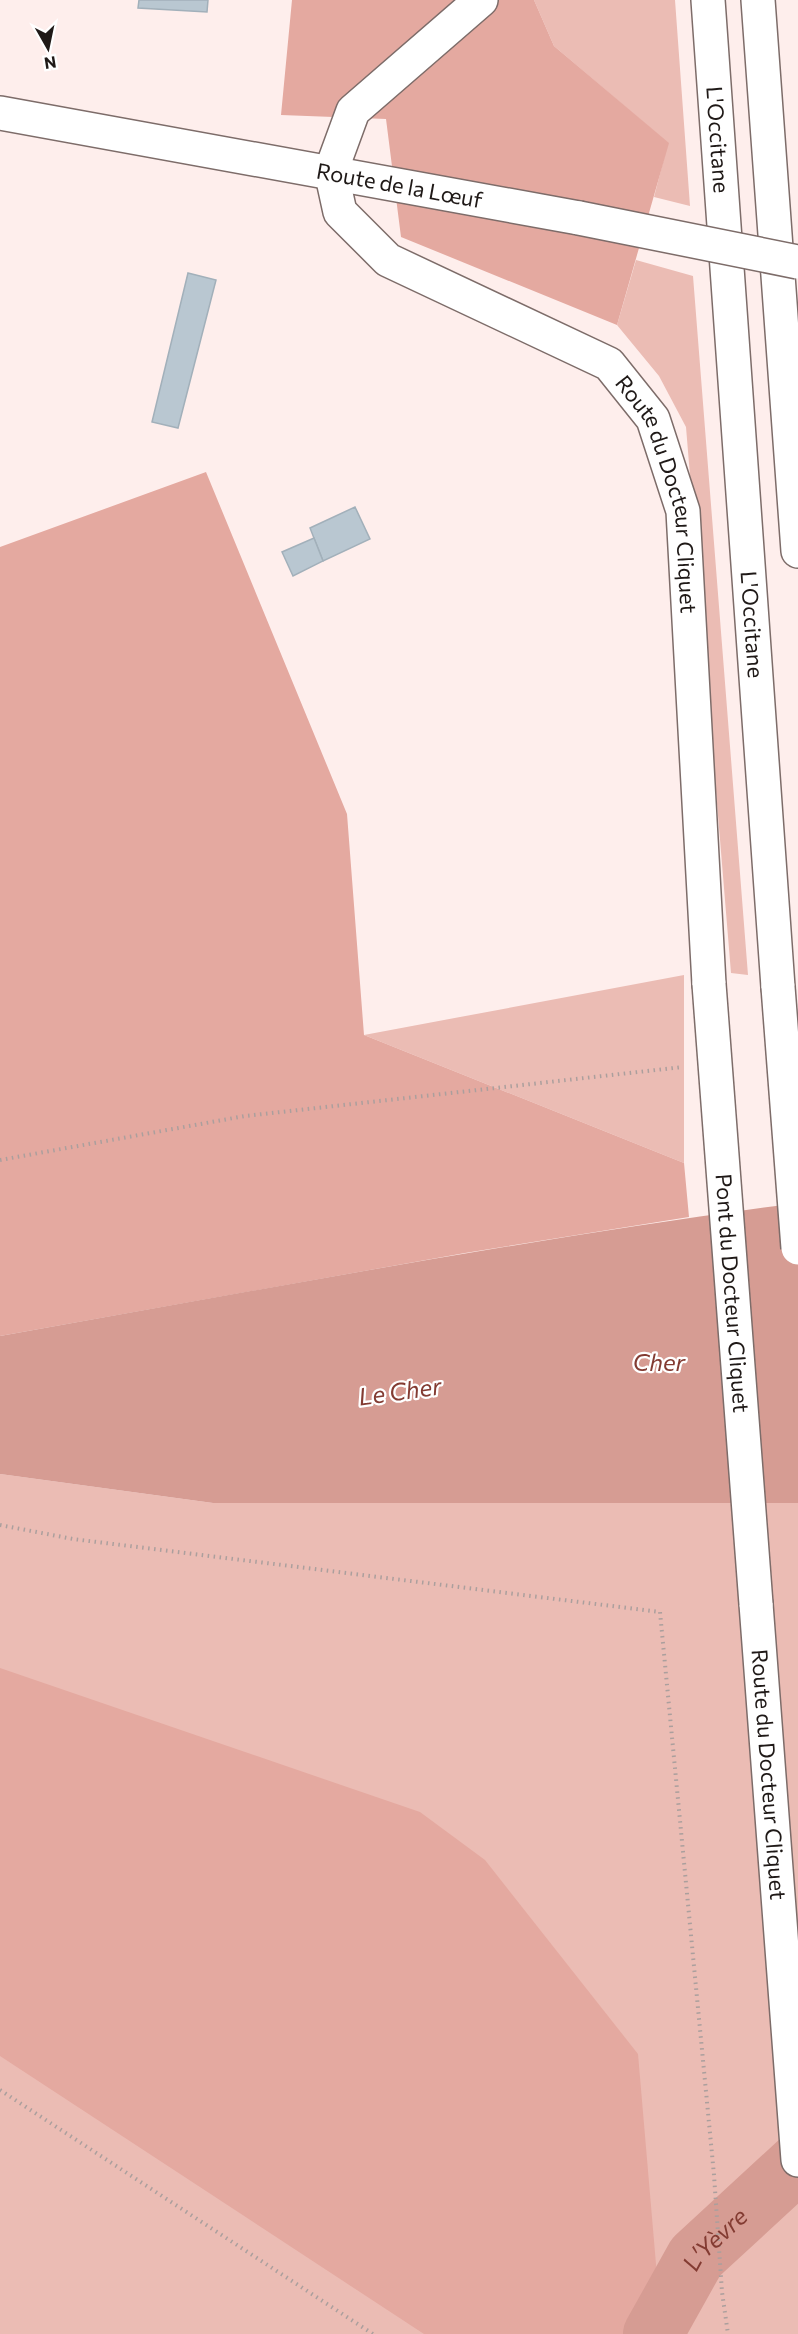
<svg xmlns="http://www.w3.org/2000/svg" width="798" height="2334" font-family="Commissioner,sans-serif">
<rect width="100%" height="100%" fill="#feeeec"/>
<g fill="#ebbcb4">
<polygon points="534,0 675,0 690,206 654,197 668,143 554,46"/>
<polygon points="636,260 693,276 748,975 731,973 686,427 659,376 617,325"/>
<polygon points="684,975 684,1163 364,1035"/>
<polygon points="0,1474 213,1503 798,1503 798,2334 0,2334"/>
</g>
<g fill="#e4a9a0">
<polygon points="292,0 534,0 554,46 669,143 617,325 401,237 386,119 281,115"/>
<polygon points="206,472 347,814 364,1035 684,1163 689,1217 465,1253 0,1336 0,547"/>
<polygon points="0,1668 420,1812 485,1860 638,2054 662,2334 424,2334 0,2056"/>
</g>
<path fill="#d69c93" d="M798,1203V1503H213L0,1474V1336C265,1289 531,1238 798,1203Z"/>
<g fill="none" stroke-linecap="round" stroke-linejoin="round">
<path stroke="#d69c93" stroke-width="60" id="s1" d="M653,2334L696,2257L798,2163"/>
</g>
<g fill="#b9c7d1" stroke="#a2b0ba" stroke-width="1.5">
<polygon points="139,0 208,0 207,12 138,8"/>
<polygon points="188,273 216,280 178,428 152,422"/>
<polygon points="355,507 370,539 323,561 310,528"/>
<polygon points="314,538 323,561 293,576 282,552"/>
</g>
<g fill="none" stroke-linecap="round" stroke-linejoin="round">
<defs>
<g id="minor">
<path id="s2" d="M0,113L579,218"/>
<path id="s3" d="M331,171L340,212L388,260L609,364L653,419L683,511L709,984"/>
<polyline points="331,171 353,111 481,0"/>
<path id="s4" d="M756,1604L798,2160"/>
</g>
<g id="highway">
<path id="s5" d="M708,0L778,987"/>
<polyline points="758,0 798,551"/>
</g>
</defs>
<use href="#minor" stroke="#7d6c69" stroke-width="36"/>
<use href="#highway" stroke="#7d6c69" stroke-width="36"/>
<g stroke="#ab9f9d" stroke-width="4" stroke-dasharray="1.5 4.5" stroke-linecap="butt">
<polyline points="0,1160 245,1116 683,1067"/>
<polyline points="0,1525 73,1539 660,1612 714,2175 722,2292 728,2334"/>
<polyline points="0,2090 373,2334"/>
</g>
<use href="#minor" stroke="#fff" stroke-width="33"/>
<use href="#highway" stroke="#fff" stroke-width="33"/>
<defs>
<g id="minor-bridge">
<polyline points="579,218 798,262"/>
<path id="s6" d="M709,984L756,1604"/>
</g>
<polyline id="highway-bridge" points="778,987 798,1248"/>
</defs>
<use href="#minor-bridge" stroke="#7d6c69" stroke-width="36" stroke-linecap="butt"/>
<use href="#highway-bridge" stroke="#7d6c69" stroke-width="36" stroke-linecap="butt"/>
<use href="#minor-bridge" stroke="#fff" stroke-width="33"/>
<use href="#highway-bridge" stroke="#fff" stroke-width="33"/>
</g>
<g text-anchor="middle" stroke-width="4.5" stroke-linejoin="round" paint-order="stroke">
<g font-size="22" fill="#1f1917" stroke="#fff">
<text dy="8" stroke="none"><textPath href="#s5" startOffset="140">L'Occitane</textPath></text>
<text dy="8" stroke="none"><textPath href="#s2" startOffset="406">Route de la Lœuf</textPath></text>
<text dy="8" stroke="none"><textPath href="#s3" startOffset="498">Route du Docteur Cliquet</textPath></text>
<text dy="8" stroke="none"><textPath href="#s5" startOffset="626">L'Occitane</textPath></text>
<text dy="8" stroke="none"><textPath href="#s6" startOffset="310">Pont du Docteur Cliquet</textPath></text>
<text dy="8" stroke="none"><textPath href="#s4" startOffset="171">Route du Docteur Cliquet</textPath></text>
</g>
<g font-size="24" font-style="italic" fill="#833b32" stroke="#fff">
<text x="659" y="1371">Cher</text>
<text transform="translate(400 1392) rotate(-8)" y="8">Le Cher</text>
<text dy="8" stroke="none"><textPath href="#s1" startOffset="114">L'Yèvre</textPath></text>
</g>
</g>
<g transform="translate(48 48) rotate(171)" stroke="#ffffff" stroke-width="4.5" paint-order="stroke">
<path d="M0-4.5L10 22L0 15L-10 22Z" fill="#1f1917"/>
<text y="-9" font-size="16" font-weight="bold" text-anchor="middle" fill="#1f1917">N</text>
</g>
</svg>
